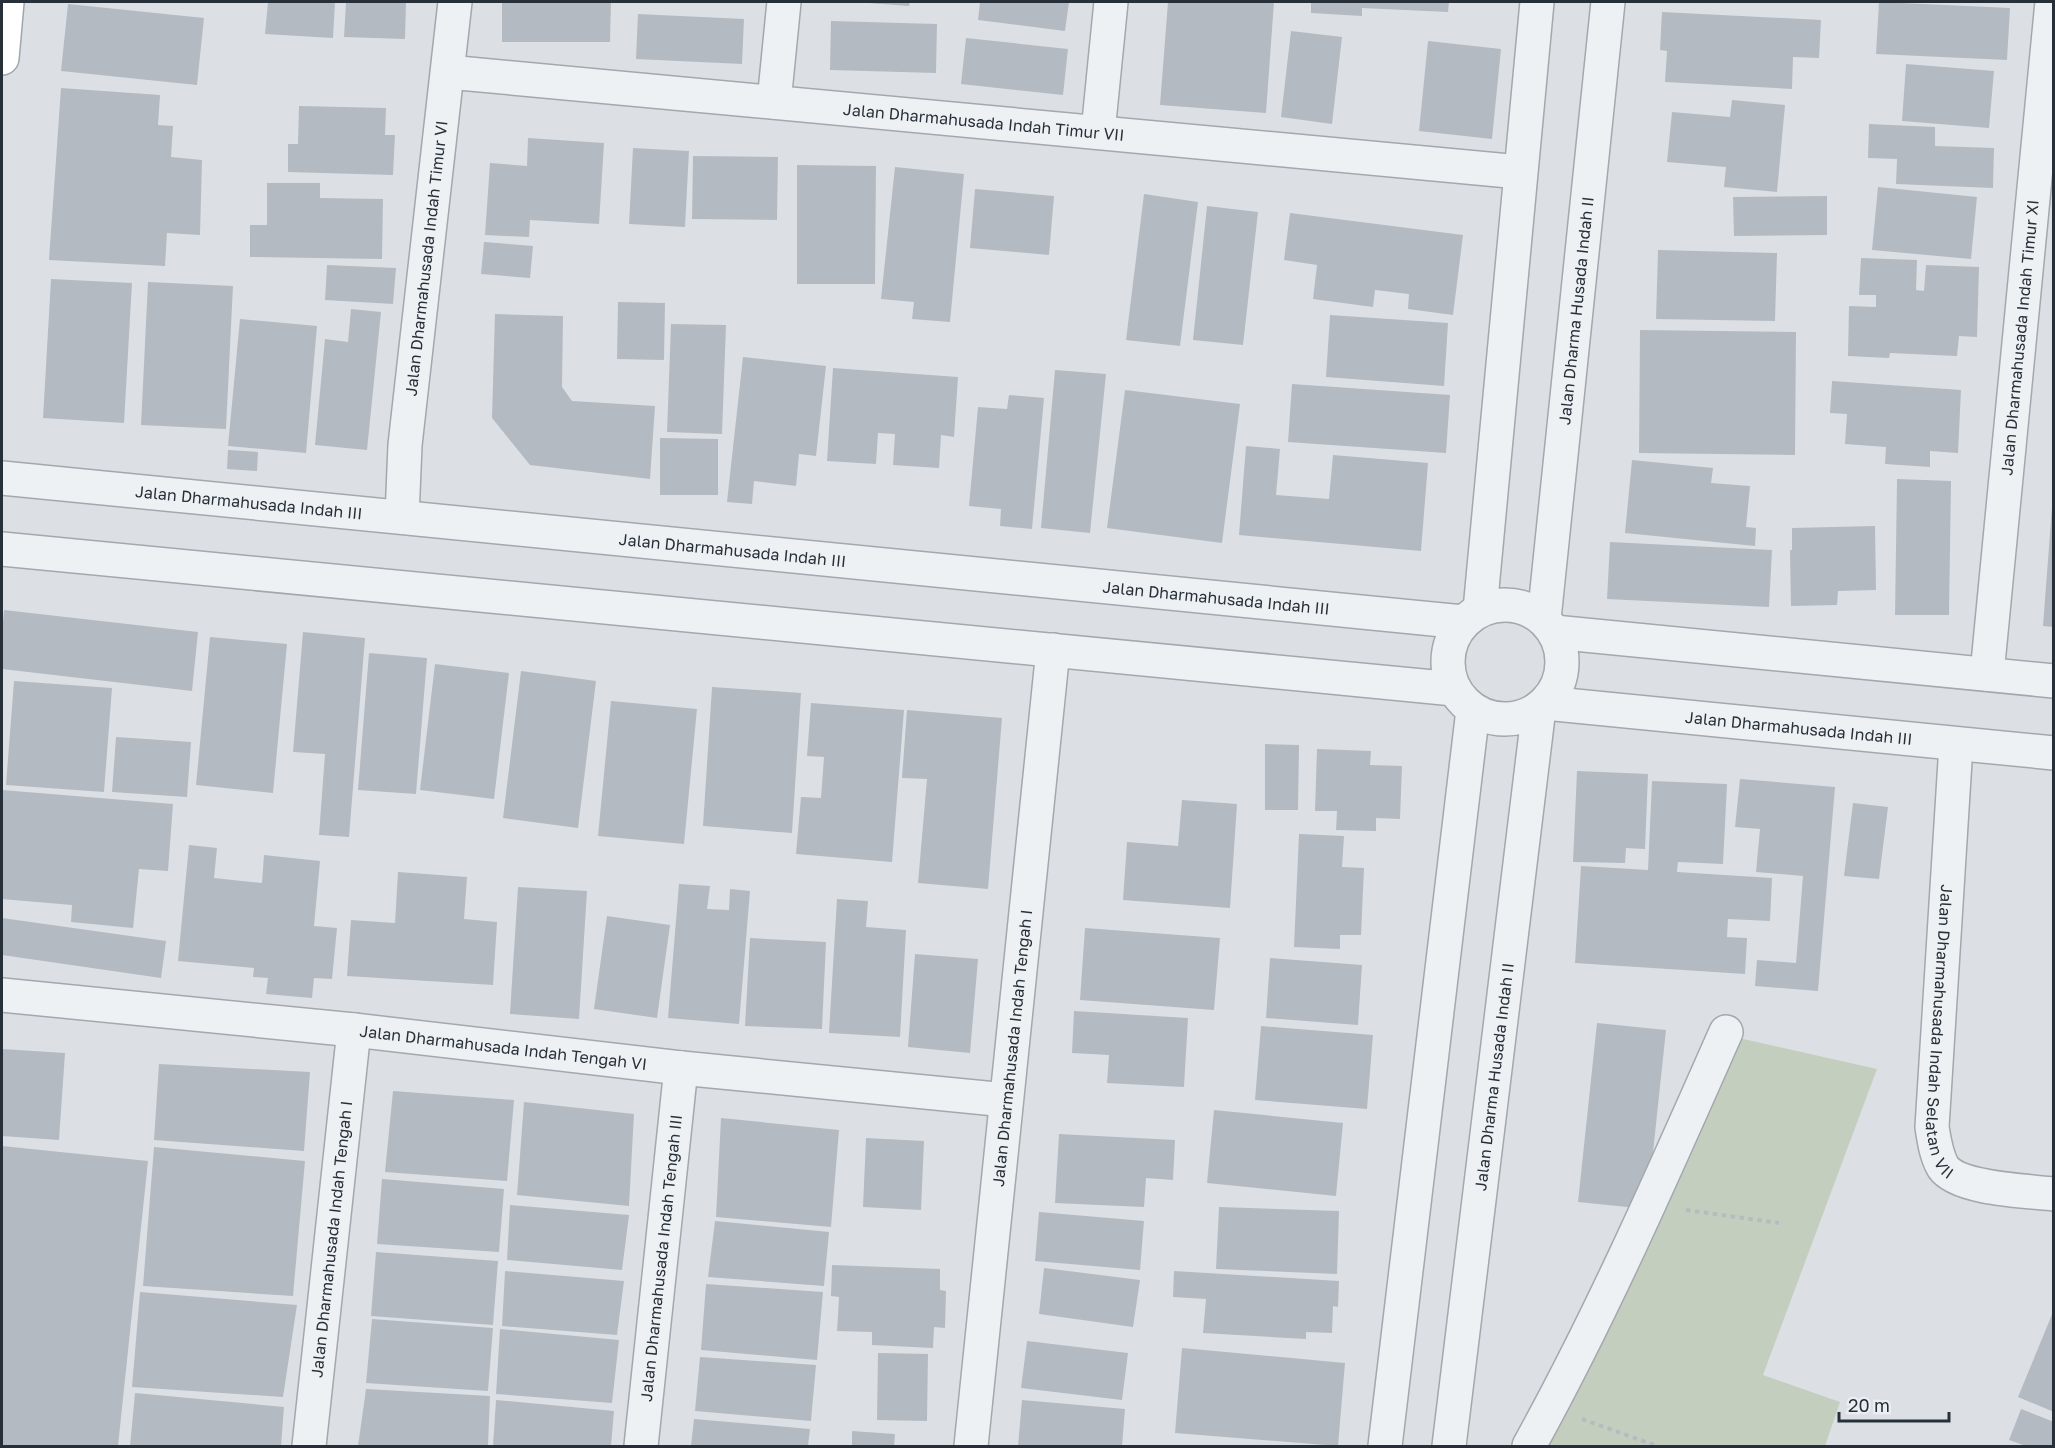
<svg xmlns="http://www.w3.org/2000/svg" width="2055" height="1448" font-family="'Golos Text',sans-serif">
<rect width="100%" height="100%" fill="#dce0e5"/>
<polygon fill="#c4cebe" points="1739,1038 1877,1069 1763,1375 1840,1402 1825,1446 1543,1446"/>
<g fill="#b4bac1">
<polygon points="268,2 335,2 333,38 265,34"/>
<polygon points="346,2 406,2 405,39 344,37"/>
<polygon points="502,2 611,2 610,42 502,42"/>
<polygon points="868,2 910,2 909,6 868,3"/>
<polygon points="980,2 1069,2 1065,31 978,20"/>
<polygon points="1168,2 1274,2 1266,113 1160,105"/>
<polygon points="1311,2 1449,2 1448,12 1362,8 1362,16 1311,13"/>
<polygon points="1879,2 2010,8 2007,60 1876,54"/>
<polygon points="68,4 204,18 197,85 61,71"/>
<polygon points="1662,12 1821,20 1819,58 1793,57 1792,89 1665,82 1667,51 1660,50"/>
<polygon points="638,14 744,19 742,64 636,59"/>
<polygon points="831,21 937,24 936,73 830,70"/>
<polygon points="1291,31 1342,37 1332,124 1281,117"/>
<polygon points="966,38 1068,49 1063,95 961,84"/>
<polygon points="1428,41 1501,49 1492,139 1419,131"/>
<polygon points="1906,64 1994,71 1989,128 1902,121"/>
<polygon points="61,88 160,95 158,125 173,126 171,157 202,160 200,235 167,233 165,266 49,260"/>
<polygon points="1732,100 1785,105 1777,192 1724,187 1726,167 1667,162 1672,112 1730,117"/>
<polygon points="299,106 386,108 385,135 395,135 393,175 288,172 288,144 298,144"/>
<polygon points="1869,124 1935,127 1935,146 1994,148 1993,188 1896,184 1897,159 1868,158"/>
<polygon points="528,138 604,143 599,224 530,220 529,237 485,235 490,163 527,166"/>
<polygon points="633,148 689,151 685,227 629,224"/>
<polygon points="693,156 778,157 777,220 692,219"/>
<polygon points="797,165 876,166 875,284 797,284"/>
<polygon points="895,167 964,174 950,322 912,319 914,302 881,299"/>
<polygon points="267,183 320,183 320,198 383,199 382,259 250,257 250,225 267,225"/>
<polygon points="1878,187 1977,197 1971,259 1872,250"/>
<polygon points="975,189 1054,196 1049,255 970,248"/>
<polygon points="1144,194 1198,202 1180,346 1126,340"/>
<polygon points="1827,196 1827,235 1734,236 1733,197"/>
<polygon points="1207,206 1258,212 1243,345 1193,340"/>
<polygon points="1290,213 1463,235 1453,315 1408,309 1409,294 1375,290 1373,307 1313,299 1317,265 1284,260"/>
<polygon points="484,242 533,246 530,278 481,274"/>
<polygon points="1658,250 1777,253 1775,321 1656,319"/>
<polygon points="1861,258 1917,260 1916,290 1924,291 1926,265 1979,267 1977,337 1959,336 1957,356 1890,353 1889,358 1848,356 1849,306 1876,307 1876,295 1859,295"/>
<polygon points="327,265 396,268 393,304 325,300"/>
<polygon points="51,279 132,283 124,423 43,418"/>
<polygon points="148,282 233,286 226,429 141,425"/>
<polygon points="618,302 665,303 664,360 617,359"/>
<polygon points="351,309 381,312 367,450 315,445 325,339 348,342"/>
<polygon points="495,314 563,316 562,387 572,401 655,406 650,479 530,465 492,418"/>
<polygon points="1330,315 1448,323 1444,386 1326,377"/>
<polygon points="240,319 317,326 306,453 228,446"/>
<polygon points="671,324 726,325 722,434 667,432"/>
<polygon points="1640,330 1796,332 1795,455 1639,453"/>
<polygon points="743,357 826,366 816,456 799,454 796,486 754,481 752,504 727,502"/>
<polygon points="833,368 958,377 954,437 941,435 939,468 893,465 895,434 878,433 876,464 827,461"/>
<polygon points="1055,370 1106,374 1090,533 1041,528"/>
<polygon points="1832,381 1961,390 1958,453 1930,451 1930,467 1885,464 1886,447 1845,444 1847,414 1830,413"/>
<polygon points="1292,384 1450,395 1446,453 1288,442"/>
<polygon points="1125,390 1240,404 1222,543 1107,528"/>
<polygon points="1009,395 1044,398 1032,529 1000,526 1001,509 969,506 978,407 1007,409"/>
<polygon points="660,438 718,439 718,495 660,495"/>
<polygon points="1246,446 1280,449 1276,495 1329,499 1333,455 1428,463 1421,551 1239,535"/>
<polygon points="228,450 258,452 257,471 227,469"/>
<polygon points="1632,460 1713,468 1711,483 1750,486 1746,527 1756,528 1755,546 1625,533"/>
<polygon points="1897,479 1951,481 1949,615 1895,615"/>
<polygon points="2052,507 2054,507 2054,627 2043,626"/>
<polygon points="1875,526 1876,590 1838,591 1837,605 1791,606 1790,550 1792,550 1792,528"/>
<polygon points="1610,542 1772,550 1769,607 1607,599"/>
<polygon points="4,610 198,632 192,691 2,669 2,633"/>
<polygon points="303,632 365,638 349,837 319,835 325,754 293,752"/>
<polygon points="210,637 287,644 273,793 196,785"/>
<polygon points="369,653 427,658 416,794 358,790"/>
<polygon points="435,664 509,673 494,799 420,790"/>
<polygon points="521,671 596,681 578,828 503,818"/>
<polygon points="14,681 112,688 104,792 6,785"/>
<polygon points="712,687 801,693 792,833 703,826"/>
<polygon points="611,701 697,709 684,844 598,836"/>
<polygon points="811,703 904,710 892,862 796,854 801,797 821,798 824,757 807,756"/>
<polygon points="907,710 1002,718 988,889 918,883 927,779 902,778"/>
<polygon points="116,737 191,742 187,797 112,792"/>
<polygon points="1265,744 1299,745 1298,810 1265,810"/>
<polygon points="1317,749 1371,751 1370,765 1402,766 1400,819 1376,818 1376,831 1336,830 1337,811 1315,811"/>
<polygon points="1577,771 1648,774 1645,849 1626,848 1625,863 1573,862"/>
<polygon points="1740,779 1835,787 1818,991 1755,986 1757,960 1796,963 1803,876 1756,872 1760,829 1735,827"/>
<polygon points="1652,781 1727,784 1723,864 1678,862 1677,872 1772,878 1770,921 1728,919 1727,937 1747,938 1745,974 1575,963 1581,866 1648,870"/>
<polygon points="2,790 173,804 168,871 139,869 133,928 71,922 72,905 2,899"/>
<polygon points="1182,800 1237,804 1230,908 1123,900 1127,842 1178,846"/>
<polygon points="1853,803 1888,807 1879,879 1844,876"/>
<polygon points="1299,834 1344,836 1342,867 1364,868 1361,935 1340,935 1340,949 1294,947"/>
<polygon points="189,845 217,848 214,878 262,883 264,855 320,861 314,926 337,928 332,979 314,978 312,998 266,994 268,978 253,977 254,968 178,961"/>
<polygon points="398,872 467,877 464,919 497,922 493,985 347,976 351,920 395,923"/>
<polygon points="679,884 710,886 707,909 729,910 730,889 750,891 739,1024 668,1018"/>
<polygon points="518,887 587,891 579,1019 510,1014"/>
<polygon points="837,899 868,901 866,927 906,930 900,1037 829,1033"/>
<polygon points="607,916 670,925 657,1018 594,1009"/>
<polygon points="2,918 166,941 161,978 2,955"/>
<polygon points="1085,928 1220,938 1214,1010 1080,1000"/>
<polygon points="750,938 826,942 822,1029 745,1026"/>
<polygon points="915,954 978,959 970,1053 908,1047"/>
<polygon points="1270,958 1362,965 1358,1025 1266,1018"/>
<polygon points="1074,1011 1188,1018 1184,1087 1107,1083 1109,1055 1072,1053"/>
<polygon points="1597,1023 1666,1030 1647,1209 1578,1202"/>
<polygon points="1261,1026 1373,1035 1367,1109 1255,1100"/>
<polygon points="2,1049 65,1053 59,1140 2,1136"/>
<polygon points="159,1064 310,1072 304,1151 154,1140"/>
<polygon points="393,1091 514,1100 507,1181 385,1172"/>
<polygon points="524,1102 634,1114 629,1206 517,1195"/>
<polygon points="1214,1110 1343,1123 1336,1196 1207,1183"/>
<polygon points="721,1118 839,1130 831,1227 716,1217"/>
<polygon points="1059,1134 1175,1140 1173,1180 1146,1178 1144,1207 1055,1203"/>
<polygon points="866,1138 924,1141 921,1210 863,1207"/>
<polygon points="2,1146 148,1161 118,1446 2,1446"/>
<polygon points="154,1147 305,1161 293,1296 143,1286"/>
<polygon points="382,1179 504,1189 499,1252 377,1244"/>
<polygon points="510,1205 629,1215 622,1270 507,1260"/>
<polygon points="1219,1207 1339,1211 1337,1274 1216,1269"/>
<polygon points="1039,1212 1144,1221 1140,1270 1035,1261"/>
<polygon points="715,1221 829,1232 824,1286 708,1277"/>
<polygon points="376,1252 498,1261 493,1325 371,1316"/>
<polygon points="832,1265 940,1269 940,1290 946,1291 945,1328 934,1327 933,1348 872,1345 872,1332 837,1331 839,1297 831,1296"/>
<polygon points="1044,1268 1140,1280 1133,1327 1039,1314"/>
<polygon points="505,1271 624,1281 617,1335 502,1326"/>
<polygon points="1174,1271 1339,1281 1338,1307 1333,1306 1332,1333 1306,1332 1306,1339 1203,1333 1206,1299 1173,1297"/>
<polygon points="706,1284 823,1292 817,1360 701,1350"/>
<polygon points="140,1292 297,1305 283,1397 132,1387"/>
<polygon points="2053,1312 2054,1312 2054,1412 2018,1397"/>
<polygon points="372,1319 493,1328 488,1391 366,1383"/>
<polygon points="500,1329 619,1340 612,1403 496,1394"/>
<polygon points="1027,1341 1128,1353 1122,1400 1021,1388"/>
<polygon points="1182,1348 1345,1363 1338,1446 1175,1433"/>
<polygon points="878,1353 928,1354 927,1421 877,1420"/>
<polygon points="700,1357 816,1365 811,1421 695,1411"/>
<polygon points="366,1389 490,1396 488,1446 358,1446"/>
<polygon points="135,1393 284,1407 281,1446 130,1446"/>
<polygon points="496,1400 614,1411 611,1446 493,1446"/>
<polygon points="1022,1400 1125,1409 1122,1446 1018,1446"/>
<polygon points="2021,1409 2054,1422 2054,1446 2026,1446 2009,1440"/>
<polygon points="694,1419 810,1429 808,1446 691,1446"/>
<polygon points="852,1431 895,1434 894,1446 852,1446"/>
</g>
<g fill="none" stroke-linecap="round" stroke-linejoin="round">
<defs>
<g id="minor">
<path id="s1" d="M448,72L1520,172"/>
<polyline points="774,102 784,2"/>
<polyline points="1098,132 1111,2"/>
<path id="s2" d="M2,478L1463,622"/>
<path id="s3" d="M402,517L405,445L455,2"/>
<polyline points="2,549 1454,689"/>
<circle cx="1505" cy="662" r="57"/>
<polyline points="1480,610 1537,2"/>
<path id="s4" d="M1544,619L1608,2"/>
<polyline points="1554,632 2054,681"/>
<path id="s5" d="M1987,674L2052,2"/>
<path id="s6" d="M1545,703L2054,753"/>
<path id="s7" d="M1956,745L1932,1127C1934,1140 1936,1155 1943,1167C1958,1189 2027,1191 2054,1194"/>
<path id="s8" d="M2,995L354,1030L681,1068L1006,1100"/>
<path id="s9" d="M309,1446L354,1030"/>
<path id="s10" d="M641,1446L681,1068"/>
<path id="s11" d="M971,1446L1053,650"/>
<polyline points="1385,1446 1473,710"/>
<path id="s12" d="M1449,1446L1539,708"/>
<path d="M1529,1446C1603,1312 1664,1172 1726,1032"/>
</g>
<polyline id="major" points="2,58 7,2"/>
</defs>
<use href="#minor" stroke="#a2a8ae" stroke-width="36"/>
<use href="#major" stroke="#9da6af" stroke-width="36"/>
<g stroke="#b6bbc0" stroke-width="4" stroke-dasharray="4.5 4.5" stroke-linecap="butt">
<polyline points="1686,1210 1779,1223"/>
<polyline points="1582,1419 1657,1446"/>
</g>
<use href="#minor" stroke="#eef1f4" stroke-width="33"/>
<use href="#major" stroke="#fff" stroke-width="33"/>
</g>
<g text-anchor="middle" stroke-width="6" stroke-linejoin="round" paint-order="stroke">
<g font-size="16" fill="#273039" stroke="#ebeff3">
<text dy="6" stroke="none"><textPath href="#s1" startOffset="538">Jalan Dharmahusada Indah Timur VII</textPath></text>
<text dy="6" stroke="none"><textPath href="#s3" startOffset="260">Jalan Dharmahusada Indah Timur VI</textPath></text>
<text dy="6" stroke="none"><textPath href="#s4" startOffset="310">Jalan Dharma Husada Indah II</textPath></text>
<text dy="6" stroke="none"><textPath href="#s5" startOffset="338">Jalan Dharmahusada Indah Timur XI</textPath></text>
<text dy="6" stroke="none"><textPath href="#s2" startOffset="248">Jalan Dharmahusada Indah III</textPath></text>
<text dy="6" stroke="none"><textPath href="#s2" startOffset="734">Jalan Dharmahusada Indah III</textPath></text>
<text dy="6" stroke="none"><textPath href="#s2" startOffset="1220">Jalan Dharmahusada Indah III</textPath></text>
<text dy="6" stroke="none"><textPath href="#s6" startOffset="255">Jalan Dharmahusada Indah III</textPath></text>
<text dy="6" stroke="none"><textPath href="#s7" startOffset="288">Jalan Dharmahusada Indah Selatan VII</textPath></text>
<text dy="6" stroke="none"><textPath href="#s8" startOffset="504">Jalan Dharmahusada Indah Tengah VI</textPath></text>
<text dy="6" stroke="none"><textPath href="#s11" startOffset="400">Jalan Dharmahusada Indah Tengah I</textPath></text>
<text dy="6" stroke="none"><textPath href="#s12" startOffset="372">Jalan Dharma Husada Indah II</textPath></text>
<text dy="6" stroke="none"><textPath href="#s9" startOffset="208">Jalan Dharmahusada Indah Tengah I</textPath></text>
<text dy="6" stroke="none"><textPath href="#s10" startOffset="189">Jalan Dharmahusada Indah Tengah III</textPath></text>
</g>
</g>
<rect width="2055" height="1448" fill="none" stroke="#273039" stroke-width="6"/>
<path d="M1839 1412v9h110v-9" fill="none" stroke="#273039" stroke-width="3"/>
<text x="1848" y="1412" font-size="18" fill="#273039" stroke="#ebeff3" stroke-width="4.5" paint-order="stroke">20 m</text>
</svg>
